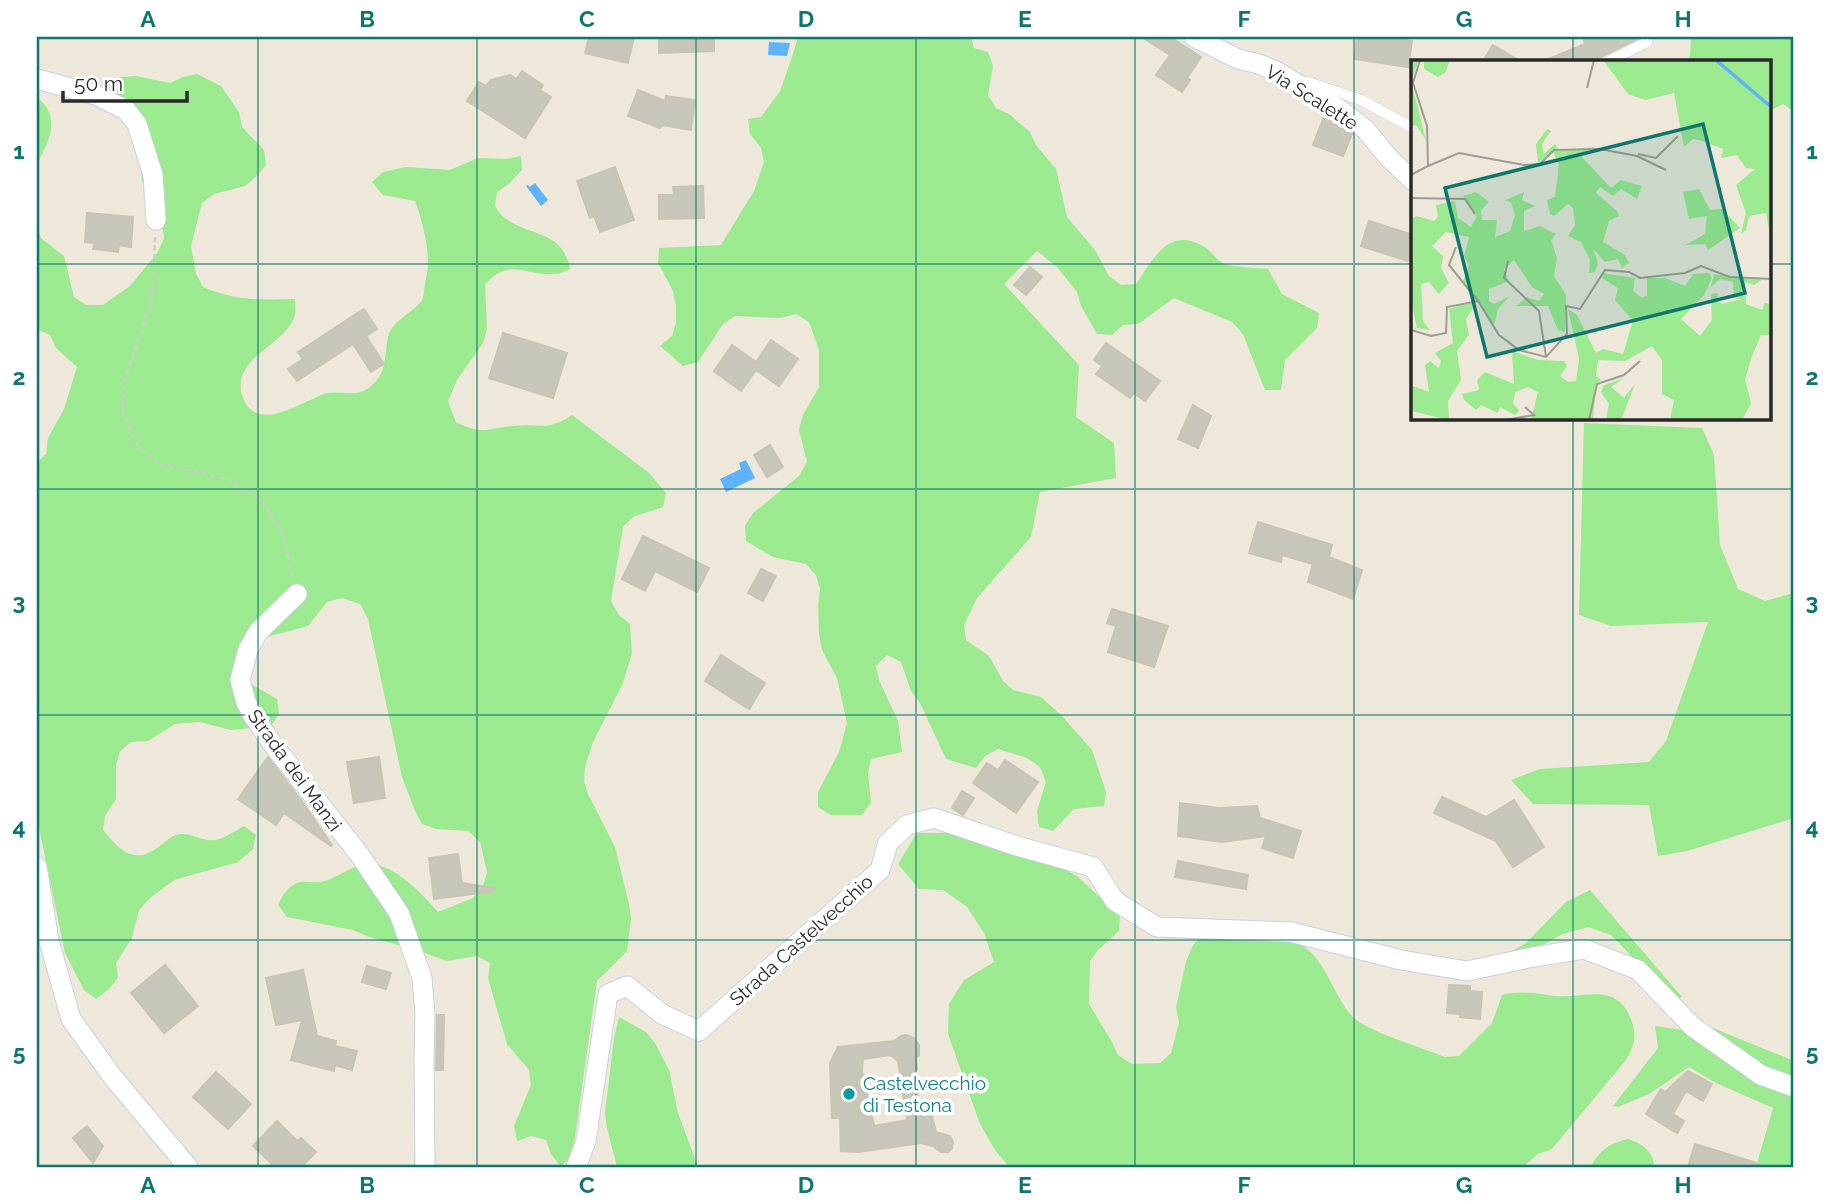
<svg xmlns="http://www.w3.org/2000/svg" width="1831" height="1204" font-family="Raleway,sans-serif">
<rect width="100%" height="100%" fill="#ede8d9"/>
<g fill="#9cea8f">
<path d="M798,37H971L974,48L988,52L993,66L988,95L996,108L1009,114L1030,132L1036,145L1056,169L1067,217L1095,250L1109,276L1121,285L1136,284C1153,260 1167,226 1203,246C1211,250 1216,260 1224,264C1232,267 1258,268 1268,269L1282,294L1319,313L1317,328L1285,360L1281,390H1265L1243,334L1232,322L1174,298L1138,324L1123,325L1112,335L1097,334L1081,306L1077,292L1057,267L1037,251L1004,284L1079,365L1076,417L1114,443L1116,478L1040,492L1031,537L977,598L964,625L966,640L989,656L1003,681L1013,690L1041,697L1062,716L1092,750L1106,792L1104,806L1074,809L1053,831L1039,827L1037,811L1046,782L1040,767L1027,758L998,749L985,756L976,768L946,759L920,703L911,691L901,662L887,655L876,666L879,680L898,721L902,752L871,759L868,773L871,802L862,815H831L818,807V792L839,752L847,723L837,678L822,650L819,634L818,604L820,589L816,575L806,564L773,557L746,541L745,526L753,513L799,476L807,462L799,430L803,415L819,387V350L809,322L796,314L781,318L735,316L723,324L698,362L683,366L660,346L672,336L676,322V306L673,291L658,263L659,248L721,245L754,191L764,162L761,148L750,134L748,119L761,117L780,91L791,60Z"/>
<polygon points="1691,37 1794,37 1794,112 1783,104 1770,111 1770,61 1688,61 1690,56"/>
<path d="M197,74L221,86L239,112L242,127L264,150L266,165L257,176L245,186L214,194L202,203L191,246L196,274L203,287C237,301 258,300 295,299C295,304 296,310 295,315C286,346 231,357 242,395C255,436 301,402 324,394C341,389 354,399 370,387C389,372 383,355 389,334C394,320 414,312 422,300C424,296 424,289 425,284C426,278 428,270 428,263C428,244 422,219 415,201L383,195L372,182L383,172L406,167L450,170L478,158L507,159L521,156L522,170L510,183L497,192L495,206C498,211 502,216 506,219C533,238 562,230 570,269C565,271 560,274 554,274C526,276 507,257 485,285L487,329L483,343L457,380L448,401L456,422C484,436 487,428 514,426C541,423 547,432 572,415L648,472L666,493L663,507L633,517L623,527L611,601L619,615L630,624L632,653L623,683L593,742L585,767L584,781L588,794L615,847L629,904L631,918L627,951L597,981L572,1158L560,1166L551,1154L546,1140L531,1136L517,1141L514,1126L531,1085L529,1070L507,1044L488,978L490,963L477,956L447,961L416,950L369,937L353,930L287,917L278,905C283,895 288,885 300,882C307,881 314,883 322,882C336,878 348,868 362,865C391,859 421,893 438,912L473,898L483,886L487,872L480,842L468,831L436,829L422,824L415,811L402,777L368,619L360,604L342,598L327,602L308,626L255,640L244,667L251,684L277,699L279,714L271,726L231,730L199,722L175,724L148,741L131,742L120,751L116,765V799L105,816L103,830C120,850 133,865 157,848C163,844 170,837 176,835C187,832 193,837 203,839C218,844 231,833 244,826L256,835L253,849L238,862L174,880L150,898L139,910L132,938L116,963L118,978L109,989L96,999L84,990L65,953L37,818V462L46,454L48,438L64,409L77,367L56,348L50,335L37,329V228L41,238L64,256L74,297L86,305H103L130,286L158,252L164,238L160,210L142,181L139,135L108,99L107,83L120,77L136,76L170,83L183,77Z"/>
<path d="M37,98C62,116 49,142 37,163Z"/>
<polygon points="1584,423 1702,428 1714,455 1720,545 1738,589 1765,601 1794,593 1794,818 1687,851 1658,856 1649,805 1533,804 1511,780 1540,769 1649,762 1666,741 1708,622 1611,626 1579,615"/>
<path d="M917,833H951L1064,869L1077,876L1120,916L1119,931L1098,950L1090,961L1089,1004L1112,1042L1118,1055L1132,1064L1160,1063L1171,1053L1179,1023L1176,1007L1186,962L1192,947L1201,936C1222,937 1288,937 1303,946C1327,962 1334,997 1352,1016C1365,1031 1424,1048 1445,1057L1459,1056L1492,1023L1502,995C1522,990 1536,994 1556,996C1588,998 1616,982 1631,1019C1637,1035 1635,1045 1626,1060L1552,1149L1538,1154L1523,1167H1009L995,1150L980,1124L948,1034L949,1004L964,980L994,962L984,933L967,907L943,890L919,889L898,864Z"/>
<polygon points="1590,890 1682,997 1674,1000 1611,935 1588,927 1563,934 1528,953 1513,956 1509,952 1525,944 1566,902"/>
<polygon points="619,1017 646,1032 655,1043 669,1070 678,1113 698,1167 617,1167 607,1128 605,1113 614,1038"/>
<polygon points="1655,1026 1682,1030 1759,1081 1794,1095 1794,1167 1756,1167 1773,1108 1716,1083 1689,1067 1649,1094 1618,1107 1613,1106 1658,1048"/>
<polygon points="1708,1026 1794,1061 1794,1079 1766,1068"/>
<path d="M1628,1139C1645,1145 1651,1150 1655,1167H1590C1603,1148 1606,1145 1628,1139Z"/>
</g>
<g fill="#5fb3fc">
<polygon points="769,42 790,43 787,56 768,55"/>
<polygon points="535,183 548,200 541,206 526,186 528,185 530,187"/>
<polygon points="746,460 755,478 726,492 720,479 741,469 739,463"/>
</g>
<g fill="#c8c5b9" stroke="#c8c5b2" stroke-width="2" fill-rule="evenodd">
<polygon points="589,37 634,37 628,63 585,53"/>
<polygon points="659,37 714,37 714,51 659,53"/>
<polygon points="1142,37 1170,37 1201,57 1187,78 1190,80 1182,92 1156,75 1170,55"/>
<polygon points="1357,37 1388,37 1412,41 1408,67 1354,59"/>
<polygon points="1583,37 1641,37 1593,61 1544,61 1585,44"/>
<polygon points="1493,45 1520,61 1483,61"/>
<polygon points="522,71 543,85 540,90 551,97 525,138 467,101 479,82 486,86 491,80 510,75 517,79"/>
<polygon points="638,90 665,101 666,96 695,100 691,130 663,125 660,128 628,116"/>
<polygon points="1324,117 1335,122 1352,134 1343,156 1313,145"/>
<polygon points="615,167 634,220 600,232 594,216 590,218 577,181"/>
<polygon points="703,186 704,218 659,219 659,195 674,195 673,187"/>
<polygon points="87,213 133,217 131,247 119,245 118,252 93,249 94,243 85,242"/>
<polygon points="1369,221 1413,235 1413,246 1408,261 1361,246"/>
<polygon points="1030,267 1042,277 1026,295 1014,285"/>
<polygon points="364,309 377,329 366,336 384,364 371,372 353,344 297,381 288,369 303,359 298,352"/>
<polygon points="503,333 567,353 553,398 489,378"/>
<polygon points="771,340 798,359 779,386 756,370 741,391 714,371 732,345 756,362"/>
<polygon points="1106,343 1160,381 1145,401 1134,393 1130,398 1096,374 1102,366 1094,360"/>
<polygon points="1193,405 1211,416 1198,448 1178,439"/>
<polygon points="770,445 783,467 767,477 754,455"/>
<polygon points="1258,522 1332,545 1329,557 1362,570 1353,599 1308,582 1313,564 1282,555 1281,562 1249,553"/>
<polygon points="643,536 709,568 697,592 655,571 645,591 622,579"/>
<polygon points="761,569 776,576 763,601 748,593"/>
<polygon points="1112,609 1168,626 1154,667 1108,652 1116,626 1107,623"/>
<polygon points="721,655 765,683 749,709 705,681"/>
<polygon points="268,757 301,800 332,845 331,846 284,813 276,825 238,799"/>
<polygon points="379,757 385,798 354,803 347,762"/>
<polygon points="1005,760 1038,782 1016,813 973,783 987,763 998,770"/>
<polygon points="962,791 974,798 963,815 952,808"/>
<polygon points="1442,797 1486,817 1514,800 1544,847 1513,867 1496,841 1434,813"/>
<polygon points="1180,803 1219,808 1257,806 1260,818 1301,831 1293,858 1262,848 1266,836 1222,842 1178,836"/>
<polygon points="458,854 462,883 495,888 495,891 434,899 429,858"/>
<polygon points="1178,861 1248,875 1246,889 1175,877"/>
<polygon points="165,965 198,1006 164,1033 131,993"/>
<polygon points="367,966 391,973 386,989 362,982"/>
<polygon points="303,970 317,1036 336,1041 335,1046 357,1051 352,1070 335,1065 334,1071 291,1060 302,1020 276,1025 266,978"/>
<polygon points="1449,985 1470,986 1470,991 1482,992 1480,1019 1460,1017 1460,1014 1447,1013"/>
<polygon points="437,1015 444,1015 443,1070 436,1070"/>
<path d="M906,1035L914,1038L919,1045V1055L916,1058L917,1069L914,1071L921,1117L932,1116L936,1132L950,1136L953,1142L952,1148L948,1152H941L933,1146L921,1143L858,1152L841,1151L840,1118H832L830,1063L838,1047L894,1041L901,1036ZM890,1055L898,1061L907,1120L874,1126L862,1071L863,1059Z"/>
<polygon points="1688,1071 1712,1084 1703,1101 1686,1091 1673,1114 1684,1121 1677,1133 1646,1114 1661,1089 1665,1092"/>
<polygon points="216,1072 251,1104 228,1129 193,1097"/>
<polygon points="277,1121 297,1141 301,1138 316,1152 301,1167 275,1167 253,1146"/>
<polygon points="87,1126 103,1146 93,1163 73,1138"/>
<polygon points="1695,1144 1760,1164 1760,1167 1688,1167"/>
</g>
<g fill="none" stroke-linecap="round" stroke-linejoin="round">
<defs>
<g id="lane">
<polyline points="1609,61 1647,42"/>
<polyline points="1308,82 1361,100 1413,128"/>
</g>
<g id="street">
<polyline points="1194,37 1238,59 1259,64 1278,72 1339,109 1365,129 1389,158 1413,181"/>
<polyline points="37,79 96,95 126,110 137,124 153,175 156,220"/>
<polyline points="297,594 258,632 248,650 240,680 246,702 252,714 271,742 359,854 399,913 422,978 425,1015 424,1057 425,1167"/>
<polyline points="37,867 49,941 71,1019 112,1076 188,1167"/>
<polyline points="576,1167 586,1141 608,994 627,986 662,1014 699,1031 880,870 888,843 907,825 934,818 1017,846 1093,867 1115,901 1157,927 1291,932 1401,960 1467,971 1533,957 1584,949 1638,970 1693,1027 1761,1075 1794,1087"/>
</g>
</defs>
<use href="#lane" stroke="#cecee4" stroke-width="11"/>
<use href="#street" stroke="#cecee4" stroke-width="21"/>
<polyline stroke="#ccc" stroke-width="2.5" stroke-dasharray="5 3.5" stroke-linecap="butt" points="155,237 153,298 125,380 123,413 138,447 163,466 196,471 229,480 263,502 281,530 293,576"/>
<use href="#lane" stroke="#fff" stroke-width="10"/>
<use href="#street" stroke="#fff" stroke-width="19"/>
</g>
<path fill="none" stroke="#0f766e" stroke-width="2" stroke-opacity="0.55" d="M258,37V1167M477,37V1167M696,37V1167M916,37V1167M1135,37V1167M1354,37V1167M1573,37V61M37,264H1413M1770,264H1794M1573,418V1167M37,489H1794M37,715H1794M37,940H1794"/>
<circle fill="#0f9aa8" stroke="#fff" stroke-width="2.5" cx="849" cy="1094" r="7"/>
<g text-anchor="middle" stroke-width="7" stroke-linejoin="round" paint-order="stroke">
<g font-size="19" fill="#292929" stroke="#fff">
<text transform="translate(1312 97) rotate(32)" y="7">Via Scalette</text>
<text transform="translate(295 770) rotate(54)" y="7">Strada dei Manzi</text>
<text transform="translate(801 940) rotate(-42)" y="7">Strada Castelvecchio</text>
</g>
<g font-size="19" fill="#0d838f" stroke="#fff" text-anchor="start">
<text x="863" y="1090">Castelvecchio<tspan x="863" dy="22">di Testona</tspan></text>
</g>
</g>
<g transform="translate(1411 60)">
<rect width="360" height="360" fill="#ede8d9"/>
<path d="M0,0H8L0,21L15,80L5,65L0,66ZM13,0H39L34,13L27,17L13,9ZM192,0H360V180L355,153L338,156L335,170L330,174L335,153L325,125L344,109L335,108L326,95L310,98L312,89L289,80L282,79L273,87L263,33L234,40L217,34ZM136,69L140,71L131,84L133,94L144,84L148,90L185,87L168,94L200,128L210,120L231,126L226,139L210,129L202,136L189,127L185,133L206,151L208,156L198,161L192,182L214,195L218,203L211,208L207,199L194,202L182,189L187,202L184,212L178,213L179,200L170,182L157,176L164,165L162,148L157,144L143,156L139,154L136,140L144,137L148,105L142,92L127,103L125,84ZM288,129L299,150L311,149L329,168L297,190L294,184L274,185L294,174L296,156L278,159L272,132ZM65,132L78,142L70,150L71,160H86L84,177L99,171L104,155L100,142L93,141L113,132L111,140L124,146L113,151V171L129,166L145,174L140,180L146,198L143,216L155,235L154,272L147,270L137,246H105L116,237L128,241L133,234L121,227L103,200L93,209L98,221L78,229V241L83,244L99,236L87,249L83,265L52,221L58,205L53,196L58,177L35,172L21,186L32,196L30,208L38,223L28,234L18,222L10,224L12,261L19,270L6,268L0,240V160L5,156L23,161L27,157L25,145L44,141L47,158L60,167L66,156L52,136ZM192,213L224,218L222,231L231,238L236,235V218H254L274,226L282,214L298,213L301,218L293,235L270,259L289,276L301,260L300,234L307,233L306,241L311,244L330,239L323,238L322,222L309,219L300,227L303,214L351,220L343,225L334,222L335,244L351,250L354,243L360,244L361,275H350L341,296L334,319L340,343L331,360H259L263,340L251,334V300L241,286L214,301L187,300L185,316L190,320L185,324L182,360H120L127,332L117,327L104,332L102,343L108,351L104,355L89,347L87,353L70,345L65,350L53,340L51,334L68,330L66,320L74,312L103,324L101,291L127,300L153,301L156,306L149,316L157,322L165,321L168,299L157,249L166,255L185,293L192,289L212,294L222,261L204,240L207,228L191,218ZM59,242L63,246L55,259L58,275L46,291L50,320L37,341L38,360L0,351V325L18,332L14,305L19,301L28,308L30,301L24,293L42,283L38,249ZM213,318L200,327L213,338L224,324L210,360H195L198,344L190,332L193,325Z" fill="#9cea8f"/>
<path fill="none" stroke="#5fb3fc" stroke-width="3.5" d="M305,0L359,46"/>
<path fill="none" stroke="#9f9c93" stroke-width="2" d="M176,28L183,0M227,94L245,98L267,76M17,106L48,93L113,105L129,104L143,90L189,89L226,96L255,110M0,115L17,106L16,66L2,23L9,0M0,138L54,139L64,154M45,187L38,205L67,241M97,201L93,218L128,251L135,297M0,270L20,276L35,273L36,247L67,241L88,275L108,290L135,297L156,274L155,246L169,249L194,210L218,212L229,218L274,213L290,206L319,217L361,219M94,360L123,355L114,347M178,360L186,324L213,315L229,301"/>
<path fill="#0f766e" fill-opacity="0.15" stroke="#0f766e" stroke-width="3.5" d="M292,64L334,233L76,297L34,128Z"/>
<rect width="360" height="360" fill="none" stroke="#292929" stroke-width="3.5"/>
</g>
<rect width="1831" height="1204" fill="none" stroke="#ffffff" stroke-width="77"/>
<path d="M63 91v10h124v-10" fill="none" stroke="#292929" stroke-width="3.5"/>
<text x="74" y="91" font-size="21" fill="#292929" stroke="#ffffff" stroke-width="5" paint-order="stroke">50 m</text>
<rect x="38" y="38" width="1754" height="1128" fill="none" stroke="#0f766e" stroke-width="2.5"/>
<g font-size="23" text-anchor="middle" font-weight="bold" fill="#0f766e">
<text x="148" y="27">A</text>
<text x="367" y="27">B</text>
<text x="587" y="27">C</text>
<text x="806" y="27">D</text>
<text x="1025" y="27">E</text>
<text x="1244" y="27">F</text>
<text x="1464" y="27">G</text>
<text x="1683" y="27">H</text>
<text x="19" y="159">1</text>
<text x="1812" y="159">1</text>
<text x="19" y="385">2</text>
<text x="1812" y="385">2</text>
<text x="19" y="610">3</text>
<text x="1812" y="610">3</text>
<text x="19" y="835">4</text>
<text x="1812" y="835">4</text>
<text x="19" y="1061">5</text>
<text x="1812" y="1061">5</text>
<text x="148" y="1193">A</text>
<text x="367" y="1193">B</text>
<text x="587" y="1193">C</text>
<text x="806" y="1193">D</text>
<text x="1025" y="1193">E</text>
<text x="1244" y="1193">F</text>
<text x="1464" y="1193">G</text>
<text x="1683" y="1193">H</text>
</g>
</svg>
